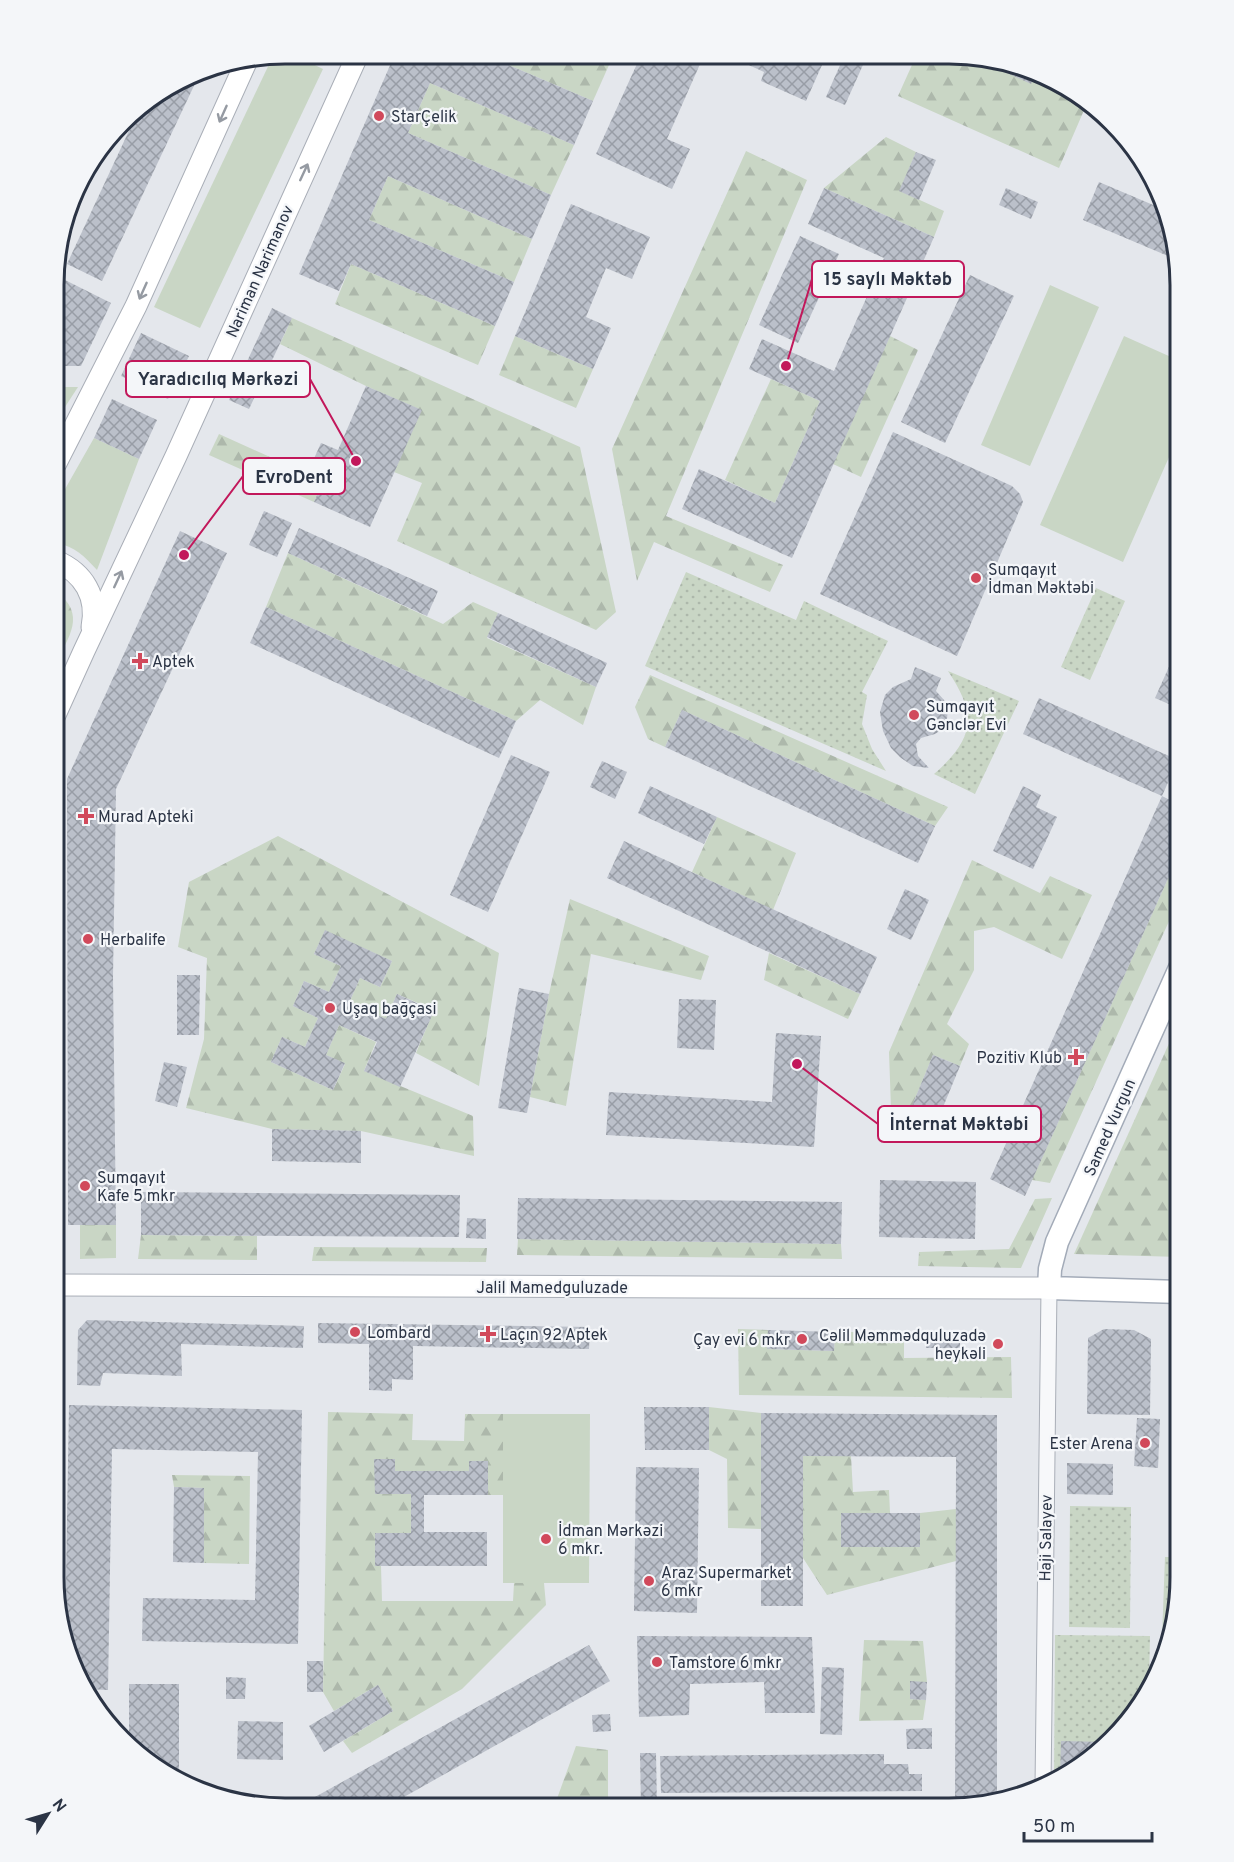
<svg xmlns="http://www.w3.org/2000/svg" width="1234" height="1862" font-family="Overpass,sans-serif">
<defs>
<pattern id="grass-dots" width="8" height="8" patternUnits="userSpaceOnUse" patternTransform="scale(1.5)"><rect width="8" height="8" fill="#c9d6c5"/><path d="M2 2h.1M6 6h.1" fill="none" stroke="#adb8ab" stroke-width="1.8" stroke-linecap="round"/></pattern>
<pattern id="forest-firs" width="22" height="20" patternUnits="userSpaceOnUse" patternTransform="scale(1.5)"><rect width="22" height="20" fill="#c9d6c5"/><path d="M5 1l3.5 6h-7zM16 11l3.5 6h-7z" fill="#adb8ab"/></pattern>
<pattern id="building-cross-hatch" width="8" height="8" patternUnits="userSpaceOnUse" patternTransform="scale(1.5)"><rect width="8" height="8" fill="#bbc0ca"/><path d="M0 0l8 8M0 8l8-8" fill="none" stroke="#989da6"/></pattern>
</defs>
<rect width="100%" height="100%" fill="#e4e7ec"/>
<g fill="url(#grass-dots)">
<polygon points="686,572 796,620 804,601 888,641 862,692 867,695 862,724 872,749 886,771 645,666"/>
<polygon points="1096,588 1125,601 1090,680 1061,667"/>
<path d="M948,671L1019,701L975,794L934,774C974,739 978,716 948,671Z"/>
<polygon points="1070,1506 1131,1507 1130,1628 1069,1627"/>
<path d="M1165,1557H1179C1179,1592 1178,1633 1161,1664Z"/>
<polygon points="1055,1635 1150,1636 1149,1685 1132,1717 1090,1760 1054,1781"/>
</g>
<g fill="url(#forest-firs)">
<polygon points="485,55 610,55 613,56 593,101"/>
<polygon points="916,56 970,56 1031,83 1037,71 1088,101 1059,168 898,96"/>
<polygon points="430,83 574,145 551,195 408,133"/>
<polygon points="886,137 916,152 900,191 944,211 934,237 824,188"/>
<polygon points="746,151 807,180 666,516 783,565 770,592 654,542 637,581 612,449"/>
<polygon points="388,176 532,239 514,282 369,220"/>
<polygon points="351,264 495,326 478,365 335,304"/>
<polygon points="292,318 580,447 616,612 596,630 397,541 422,483 394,472 421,410 366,386 280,344"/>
<polygon points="515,336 593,369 576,408 499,375"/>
<polygon points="890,336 918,350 861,477 833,464"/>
<polygon points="771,379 820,401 775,503 725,480"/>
<polygon points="219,434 323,481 314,502 209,455"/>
<polygon points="288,553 443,624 473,602 498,613 487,638 596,687 583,725 540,700 516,721 266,607"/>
<path d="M56,591C87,615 69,636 55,665Z"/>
<polygon points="650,675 948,807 935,826 682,710 665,747 648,739 635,707"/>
<polygon points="717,817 796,853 773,910 692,872"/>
<polygon points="278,836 499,953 479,1086 416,1053 434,1010 397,994 386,1019 349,1003 360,978 380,987 392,961 325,931 314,954 341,966 329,992 304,981 293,1006 318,1018 305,1047 282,1037 271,1062 333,1090 345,1064 326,1055 339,1025 376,1042 364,1071 473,1116 474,1156 361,1131 272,1129 186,1108 204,1039 207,958 178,947 189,882"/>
<polygon points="1180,852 1180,897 1050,1183 1032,1180"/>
<polygon points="972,860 1040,893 1050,876 1092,895 1062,959 994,927 974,931 974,970 947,1024 969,1044 960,1066 933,1055 908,1116 891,1109 889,1052"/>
<polygon points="570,899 709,956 701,980 591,954 566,1106 530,1097 549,994"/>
<polygon points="769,953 860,994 848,1019 764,980"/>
<polygon points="1180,1019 1180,1257 1074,1254"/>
<polygon points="1052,1198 1021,1268 918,1266 919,1252 1009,1249 1035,1199"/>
<polygon points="80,1225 116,1225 116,1258 80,1259"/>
<polygon points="141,1235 257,1236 257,1260 138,1259"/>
<polygon points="518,1239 841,1244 842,1259 517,1255"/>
<polygon points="314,1247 487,1248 486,1262 312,1261"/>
<polygon points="738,1329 768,1330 768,1349 834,1351 835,1332 904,1332 904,1358 1011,1357 1012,1398 739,1395"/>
<polygon points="709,1407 761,1413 762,1529 728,1528 727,1459 709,1450"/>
<polygon points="328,1412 413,1414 412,1440 464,1441 465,1414 503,1414 503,1495 488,1495 488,1461 469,1461 469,1471 395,1471 395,1459 375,1459 375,1494 411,1494 411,1533 375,1533 375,1565 381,1566 382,1601 513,1601 514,1583 544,1583 546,1605 462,1689 352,1753 343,1741 393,1711 378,1685 334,1711 323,1692"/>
<polygon points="803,1456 851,1456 853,1492 889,1490 890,1513 841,1513 841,1547 920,1547 920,1513 956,1509 956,1561 827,1595 803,1558"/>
<polygon points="172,1475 250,1476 249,1564 204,1563 204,1488 174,1487"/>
<polygon points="864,1640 923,1641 927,1682 911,1682 910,1699 926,1700 923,1720 859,1721"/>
<polygon points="576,1746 608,1750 608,1797 593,1807 554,1807"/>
</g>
<g fill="#c9d6c5">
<polygon points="286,54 292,54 323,69 200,328 154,307 273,56"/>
<polygon points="1050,285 1099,307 1030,466 981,445"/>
<polygon points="1124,336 1180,361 1180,432 1123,562 1040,525"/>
<polygon points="56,387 78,387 65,407 56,407"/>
<path d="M94,438L139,459L97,570C85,557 75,546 56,543V505Z"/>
<polygon points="503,1414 590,1414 589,1583 503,1583"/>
</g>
<g fill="url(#building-cross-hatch)">
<polygon points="395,54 485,55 593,101 574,145 430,83 408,133 551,195 532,239 388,176 369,220 514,282 495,326 351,264 339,291 299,274"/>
<polygon points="641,55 704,55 667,139 690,149 672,189 596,154"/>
<polygon points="727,55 826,56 806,101 761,81 764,72"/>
<polygon points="844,56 867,56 845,105 826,97"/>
<polygon points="970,56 979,56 1037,71 1031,84"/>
<polygon points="200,73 102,281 67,264 140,107"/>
<polygon points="916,152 936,160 919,200 899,191"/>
<polygon points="1099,182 1165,210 1175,259 1083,220"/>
<polygon points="824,188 934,237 792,558 682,509 699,469 775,503 820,401 749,369 762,339 834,371 884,258 808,224"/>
<polygon points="1006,188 1038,202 1031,219 999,205"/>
<polygon points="571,204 650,237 632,279 606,268 586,317 611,328 593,369 515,336"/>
<polygon points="800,236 839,254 798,343 759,325"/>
<polygon points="970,275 1014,296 945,443 901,422"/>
<polygon points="59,277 111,303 81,366 56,366 56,284"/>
<polygon points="272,308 292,318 249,409 229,400"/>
<polygon points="141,333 189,356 168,399 121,376"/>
<polygon points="366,386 422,410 370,527 314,502 323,481 307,474 321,443 338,450"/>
<polygon points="112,399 157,420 139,459 94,438"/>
<polygon points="893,432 1012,486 1020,494 1023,502 957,656 820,594"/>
<polygon points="264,511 292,523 277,557 249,545"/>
<polygon points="299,528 438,591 427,616 288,553"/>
<polygon points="180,531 227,553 116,789 113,977 116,1225 68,1225 67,779"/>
<polygon points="266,607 516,721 499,758 250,643"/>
<polygon points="498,613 607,663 596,687 487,637"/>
<polygon points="1180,642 1180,709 1155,698"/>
<polygon points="915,667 941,678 936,691 944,700 948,709 947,719 941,730 935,734 921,738 916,744 918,756 929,768 913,766 901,758 891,748 883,731 880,712 885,695 893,687 911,679"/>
<polygon points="1039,698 1178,760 1162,796 1180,805 1180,852 1025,1196 990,1179 1162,796 1023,734"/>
<polygon points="682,710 935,826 918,863 665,747"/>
<polygon points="511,755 550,772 488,912 450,895"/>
<polygon points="602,761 627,772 615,799 590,787"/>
<polygon points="650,786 717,817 704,844 638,813"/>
<polygon points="1023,786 1041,795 1036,807 1057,817 1033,869 993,851"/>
<polygon points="624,841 877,957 860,994 607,878"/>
<polygon points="905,889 929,900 911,940 887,929"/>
<polygon points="325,930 392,961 380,987 360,978 349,1003 386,1019 397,994 434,1011 400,1087 364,1071 377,1042 339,1025 326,1055 345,1063 333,1090 271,1062 282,1037 305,1047 318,1018 293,1006 304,981 329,992 341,966 314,954"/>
<polygon points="177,975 200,975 199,1035 177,1035"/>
<polygon points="519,988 549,994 527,1113 498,1108"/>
<polygon points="679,999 716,1000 714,1050 677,1048"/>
<polygon points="776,1033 821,1036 814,1147 606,1135 609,1092 772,1102"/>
<polygon points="933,1055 960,1066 929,1141 902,1130"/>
<polygon points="164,1062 187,1067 177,1107 155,1101"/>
<polygon points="272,1129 361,1131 361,1163 272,1161"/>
<polygon points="880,1180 976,1182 975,1239 879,1237"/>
<polygon points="141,1192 460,1195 459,1237 141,1235"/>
<polygon points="518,1198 842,1202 841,1244 517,1239"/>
<polygon points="467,1218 486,1219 486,1239 466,1238"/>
<polygon points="87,1320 304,1326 303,1348 181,1344 182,1376 103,1373 100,1386 77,1385 78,1330"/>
<polygon points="318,1323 590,1327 589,1349 413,1346 413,1380 392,1379 392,1391 369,1390 369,1344 318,1343"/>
<polygon points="1104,1329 1134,1330 1151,1339 1150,1415 1087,1414 1088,1338"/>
<polygon points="768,1330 835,1332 834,1351 767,1349"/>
<polygon points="926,1330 960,1331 960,1348 926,1348"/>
<polygon points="69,1405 302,1410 298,1644 142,1641 143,1598 255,1600 258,1452 112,1449 108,1690 86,1689 72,1665 65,1633"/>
<polygon points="644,1407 709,1407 709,1450 645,1450"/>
<polygon points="761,1413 997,1415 997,1798 955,1807 956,1457 803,1456 803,1606 761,1606"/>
<polygon points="1137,1418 1160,1419 1158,1468 1134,1466"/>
<rect x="1175" y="1419" width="5" height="11"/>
<polygon points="374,1459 395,1459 395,1471 469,1471 469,1461 488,1461 488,1495 424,1495 424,1532 487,1532 487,1566 375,1566 375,1533 411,1533 411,1494 375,1494"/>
<polygon points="1067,1463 1113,1464 1113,1495 1067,1494"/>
<polygon points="636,1467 699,1468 697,1613 634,1611"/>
<polygon points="174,1487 204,1488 204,1563 173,1562"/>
<rect x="841" y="1513" width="79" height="34"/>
<polygon points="637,1636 812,1637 815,1713 765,1713 764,1682 690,1684 689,1715 639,1717"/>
<polygon points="589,1645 610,1681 388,1806 320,1806 315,1797"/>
<rect x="307" y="1661" width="16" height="31"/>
<polygon points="822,1667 844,1668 842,1735 820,1734"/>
<polygon points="226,1677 246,1678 245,1699 226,1699"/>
<polygon points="910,1681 927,1682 926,1700 910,1699"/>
<polygon points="129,1684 179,1684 179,1780 145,1760 129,1745"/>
<polygon points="378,1685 393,1711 324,1752 309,1726"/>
<polygon points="610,1714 611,1731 593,1732 592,1715"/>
<polygon points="238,1721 283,1722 283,1760 237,1759"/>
<polygon points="932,1728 932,1749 907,1749 906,1729"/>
<polygon points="1061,1741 1107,1742 1090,1760 1060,1777"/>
<polygon points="640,1753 656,1753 657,1807 641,1807"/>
<polygon points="884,1754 884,1764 908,1764 909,1774 922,1774 922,1791 661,1793 660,1756"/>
</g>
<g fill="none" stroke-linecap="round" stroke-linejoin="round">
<defs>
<polyline id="minor" points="1043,1787 1049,1288"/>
<g id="secondary">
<polyline points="56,463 136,306 247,60"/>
<path d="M56,561C84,573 98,597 92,627"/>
<polyline points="55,715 84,651 176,456 358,54"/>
<polyline points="54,1285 1049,1288"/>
</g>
<polyline id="primary" points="1180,1292 1049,1288 1050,1269 1057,1242 1180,968"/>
</defs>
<use href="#minor" stroke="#a9aeb7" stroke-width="17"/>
<use href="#secondary" stroke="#a9aeb7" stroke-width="23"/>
<use href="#primary" stroke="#a3abb8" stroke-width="25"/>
<use href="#minor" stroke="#f7f8fa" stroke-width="15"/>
<use href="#secondary" stroke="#fff" stroke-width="21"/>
<use href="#primary" stroke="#fff" stroke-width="22"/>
</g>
<defs><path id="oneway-shaft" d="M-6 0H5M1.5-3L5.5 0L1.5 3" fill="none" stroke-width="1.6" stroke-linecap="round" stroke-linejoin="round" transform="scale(1.5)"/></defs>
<g stroke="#959aa2">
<use href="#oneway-shaft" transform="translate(223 114) rotate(114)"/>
<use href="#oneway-shaft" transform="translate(304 172) rotate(-65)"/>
<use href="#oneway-shaft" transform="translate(143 291) rotate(114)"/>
<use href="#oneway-shaft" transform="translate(118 579) rotate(-65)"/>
</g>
<g fill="#d1495b" stroke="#f4f6f9" stroke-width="2">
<circle cx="379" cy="116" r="6"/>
<circle cx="976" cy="578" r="6"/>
<path d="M137 652h6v6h6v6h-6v6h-6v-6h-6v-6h6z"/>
<circle cx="914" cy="715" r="6"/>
<path d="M83 807h6v6h6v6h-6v6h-6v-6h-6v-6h6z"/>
<circle cx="88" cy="939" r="6"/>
<circle cx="330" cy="1008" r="6"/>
<path d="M1073 1048h6v6h6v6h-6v6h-6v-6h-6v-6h6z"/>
<circle cx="85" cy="1186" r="6"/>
<circle cx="355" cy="1332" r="6"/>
<path d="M485 1325h6v6h6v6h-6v6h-6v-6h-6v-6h6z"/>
<circle cx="802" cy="1339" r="6"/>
<circle cx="998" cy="1344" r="6"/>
<circle cx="1145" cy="1443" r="6"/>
<circle cx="546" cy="1539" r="6"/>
<circle cx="649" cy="1581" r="6"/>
<circle cx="657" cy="1662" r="6"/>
</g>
<g text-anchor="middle" stroke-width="4.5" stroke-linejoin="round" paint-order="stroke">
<g font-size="16" fill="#2b3445" stroke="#f4f6f9" text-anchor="start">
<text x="391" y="122">StarÇelik</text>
<text x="988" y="575">Sumqayıt<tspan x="988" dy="18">İdman Məktəbi</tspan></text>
<text x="152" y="667">Aptek</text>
<text x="926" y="712">Sumqayıt<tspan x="926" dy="18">Gənclər Evi</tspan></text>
<text x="98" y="822">Murad Apteki</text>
<text x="100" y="945">Herbalife</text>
<text x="342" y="1014">Uşaq bağçasi</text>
<text x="1062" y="1063" text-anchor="end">Pozitiv Klub</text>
<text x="97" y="1183">Sumqayıt<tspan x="97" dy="18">Kafe 5 mkr</tspan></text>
<text x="367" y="1338">Lombard</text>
<text x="500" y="1340">Laçın 92 Aptek</text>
<text x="986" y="1341" text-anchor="end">Cəlil Məmmədquluzadə<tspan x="986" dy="18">heykəli</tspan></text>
<text x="790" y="1345" text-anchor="end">Çay evi 6 mkr</text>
<text x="1133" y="1449" text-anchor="end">Ester Arena</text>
<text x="558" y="1536">İdman Mәrkәzi<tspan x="558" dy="18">6 mkr.</tspan></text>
<text x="661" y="1578">Araz Supermarket<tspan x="661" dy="18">6 mkr</tspan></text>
<text x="669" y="1668">Tamstore 6 mkr</text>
</g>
<g font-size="16" fill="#2b3445" stroke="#f4f6f9">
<text transform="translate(259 271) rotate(-66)" y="6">Nariman Narimanov</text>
<text transform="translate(1109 1127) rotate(-66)" y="6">Samed Vurgun</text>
<text x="552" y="1293">Jalil Mamedguluzade</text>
<text transform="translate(1045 1538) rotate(-89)" y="6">Haji Salayev</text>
</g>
</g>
<path d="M0 0H1234V1862H0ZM285 64H949A221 221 0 0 1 1170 285V1577A221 221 0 0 1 949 1798H285A221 221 0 0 1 64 1577V285A221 221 0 0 1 285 64Z" fill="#f4f6f9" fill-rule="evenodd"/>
<path fill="none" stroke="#2b3445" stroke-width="3" d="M285 64H949A221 221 0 0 1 1170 285V1577A221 221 0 0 1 949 1798H285A221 221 0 0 1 64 1577V285A221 221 0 0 1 285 64Z"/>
<path fill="none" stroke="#c2185b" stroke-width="2" d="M786 366L812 279M356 461L310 379M184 555L243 476M797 1064L878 1124"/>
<g fill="#c2185b" stroke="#f4f6f9" stroke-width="2">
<circle cx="786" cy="366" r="6"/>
<circle cx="356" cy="461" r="6"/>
<circle cx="184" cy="555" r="6"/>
<circle cx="797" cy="1064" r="6"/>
</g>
<g fill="#f4f6f9" stroke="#c2185b" stroke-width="2">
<rect x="812" y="261" width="152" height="36" rx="6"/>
<rect x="126" y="361" width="184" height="36" rx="6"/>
<rect x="243" y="458" width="102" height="36" rx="6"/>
<rect x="878" y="1106" width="163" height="36" rx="6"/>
</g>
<g font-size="18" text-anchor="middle" font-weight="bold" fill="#2b3445">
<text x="888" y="285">15 saylı Məktəb</text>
<text x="218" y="385">Yaradıcılıq Mərkəzi</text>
<text x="294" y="483">EvroDent</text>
<text x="959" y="1130">İnternat Məktəbi</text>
</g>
<g transform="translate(48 1814) rotate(53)" stroke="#f4f6f9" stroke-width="4.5" paint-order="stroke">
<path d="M0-4.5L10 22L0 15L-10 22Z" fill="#2b3445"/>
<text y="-9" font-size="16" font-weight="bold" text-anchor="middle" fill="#2b3445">N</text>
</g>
<path d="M1024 1832v9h128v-9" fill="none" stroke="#2b3445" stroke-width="3"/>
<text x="1033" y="1832" font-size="18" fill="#2b3445" stroke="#f4f6f9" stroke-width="4.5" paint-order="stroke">50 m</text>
</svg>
